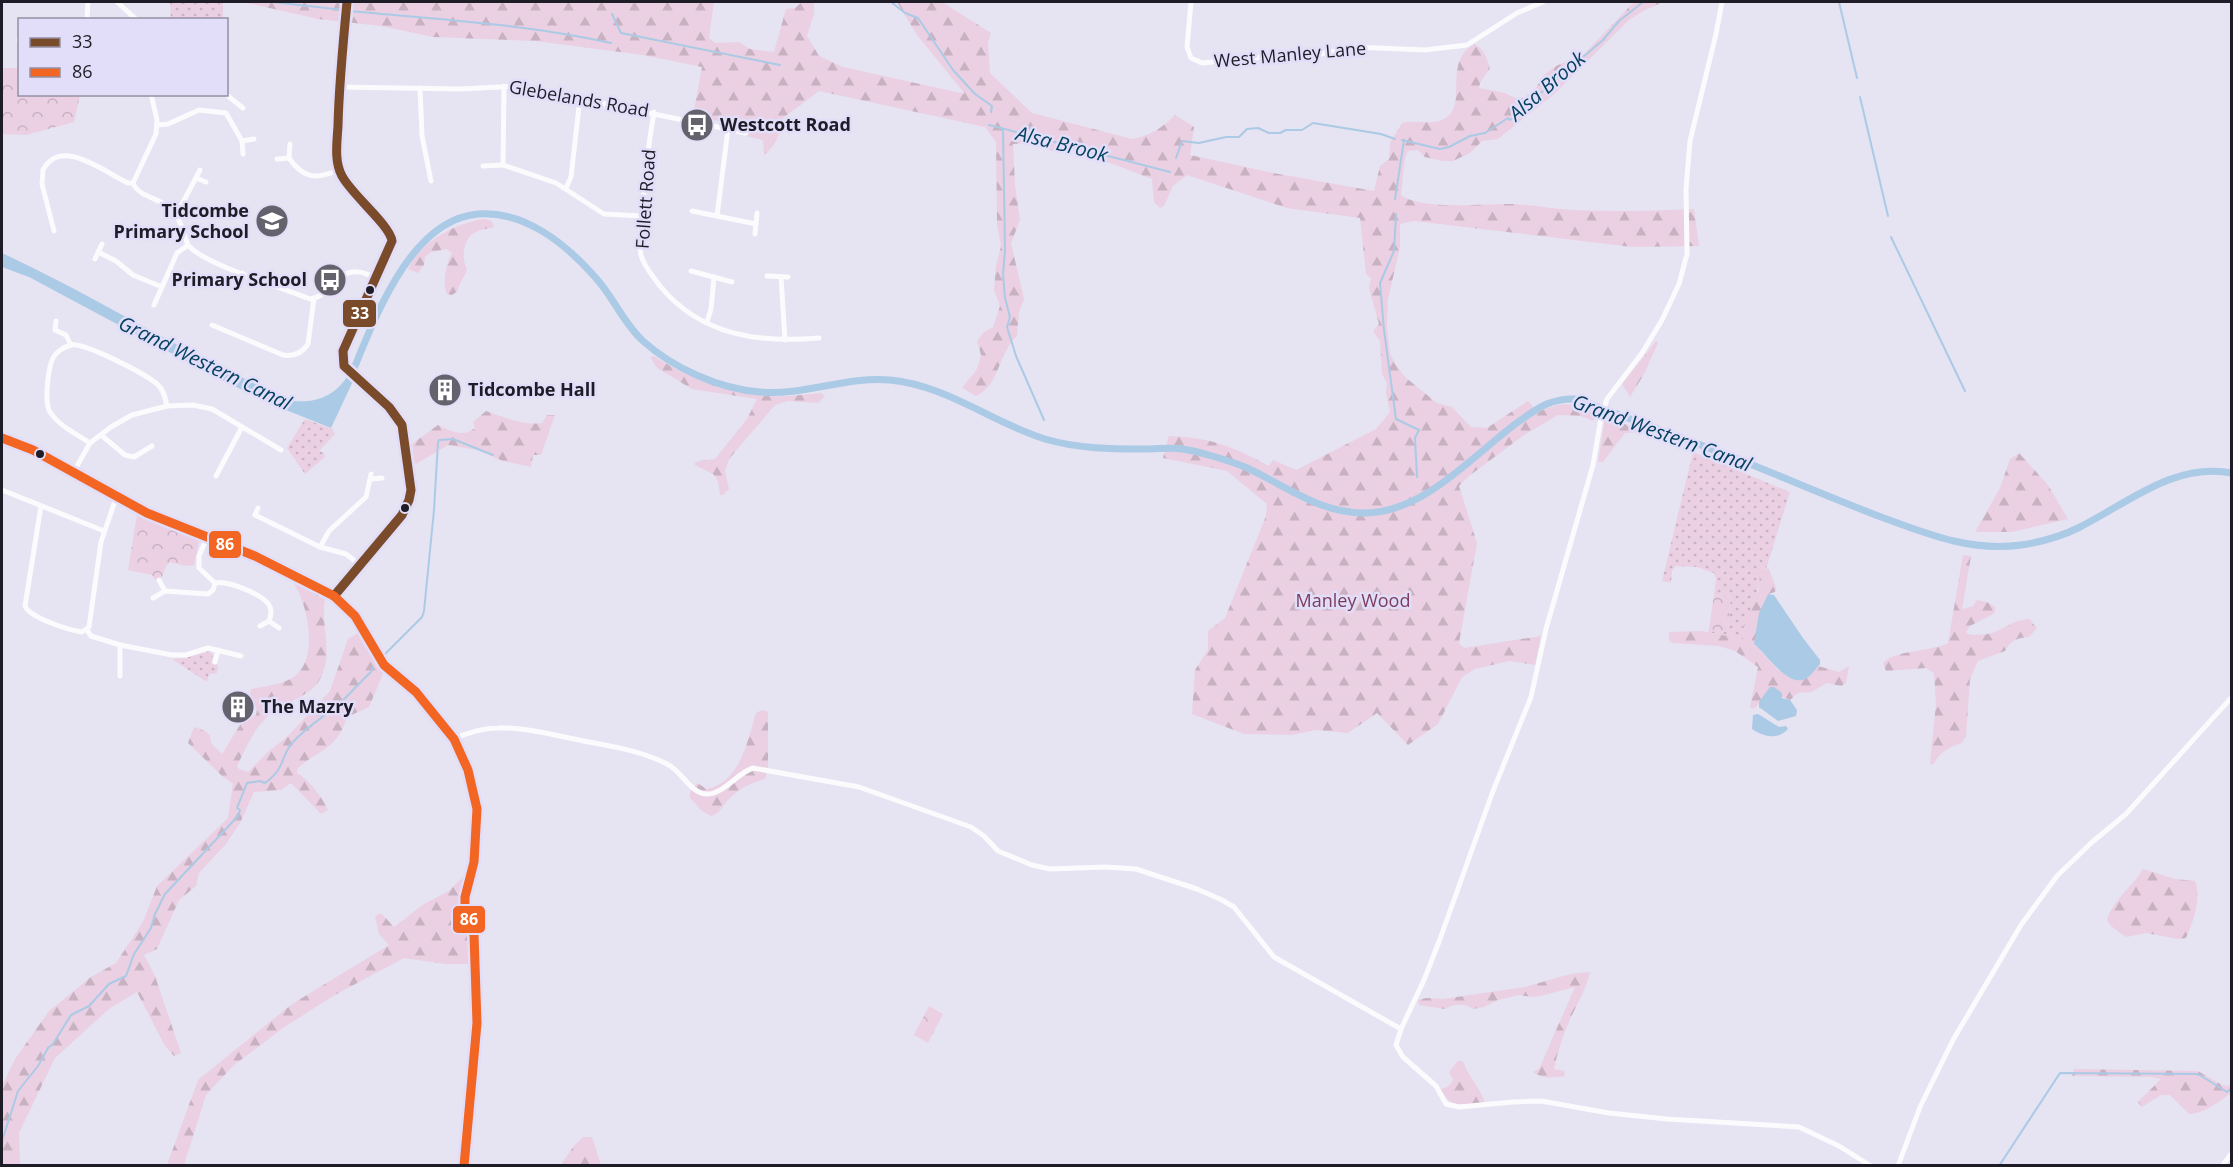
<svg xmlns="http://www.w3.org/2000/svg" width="2233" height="1167" font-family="'Open Sans',sans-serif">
<defs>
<pattern id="grass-dots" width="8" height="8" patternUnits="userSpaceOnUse" patternTransform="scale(1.5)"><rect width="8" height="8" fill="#ead0e2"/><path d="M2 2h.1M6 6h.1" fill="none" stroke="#c8b2c2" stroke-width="1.8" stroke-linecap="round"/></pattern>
<pattern id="forest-firs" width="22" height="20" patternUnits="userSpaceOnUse" patternTransform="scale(1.5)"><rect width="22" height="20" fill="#ead0e2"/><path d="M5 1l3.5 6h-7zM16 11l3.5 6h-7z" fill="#c8b2c2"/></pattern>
<pattern id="park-crowns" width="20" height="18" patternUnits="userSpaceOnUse" patternTransform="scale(1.5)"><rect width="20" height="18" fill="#ead0e2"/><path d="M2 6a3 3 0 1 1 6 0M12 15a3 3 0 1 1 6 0" fill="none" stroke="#c8b2c2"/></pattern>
</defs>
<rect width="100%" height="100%" fill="#e6e3f2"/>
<g fill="url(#grass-dots)">
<polygon points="168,2 223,2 223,19 171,19 170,2"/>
<polygon points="305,419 332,429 335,434 319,451 324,453 325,457 305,474 287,448"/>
<polygon points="1693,452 1790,492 1766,569 1764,568 1754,603 1744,625 1743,640 1708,632 1709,629 1727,632 1731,597 1714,595 1716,579 1714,573 1697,567 1676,566 1672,571 1671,583 1662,581"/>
<polygon points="209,651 213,655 211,663 218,665 217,673 209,674 207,682 172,659 185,658"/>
</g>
<g fill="url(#forest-firs)">
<path d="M243,2H714L709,38L715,43L739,42L750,49L774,52L786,9L795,8L802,2H814V14L807,36L819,56L843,67L965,94L917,35L897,2H942L991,33L988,42L990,73L1032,113L1132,139C1150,136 1162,128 1175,115L1194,127L1190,155L1273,173L1374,191L1380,166L1389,159L1390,143L1402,123C1416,119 1430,126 1444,119C1470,106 1441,64 1474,44C1484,48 1487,59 1490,68L1480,83L1479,88L1505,93L1515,98H1524L1534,91L1544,75L1556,66L1584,54L1632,4L1638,2H1663L1645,10L1629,20L1553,95L1498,139L1482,141L1470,153L1453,161H1442L1425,157L1418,150L1408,151C1403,159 1403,183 1401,195C1421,211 1487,203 1514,204C1534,205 1554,209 1574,210C1614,212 1654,211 1694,209L1699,246L1632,247L1414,221L1400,224V247L1388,299L1387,328L1390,353L1395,364L1405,377L1437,403L1452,407L1471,427L1487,428L1528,401L1538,412C1563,401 1572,402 1597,413L1593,421L1581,416L1558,415L1524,435L1469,476L1459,486L1477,543L1459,643L1464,648L1541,636L1535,665L1509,661L1475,669L1462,677L1438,724L1408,745L1377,713L1348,733L1316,730L1291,735L1244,734L1192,714L1195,670L1208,650V631L1225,618L1266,516L1267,504L1227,471L1163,458L1169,436C1212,438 1232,446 1269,466L1273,460L1296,470L1376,429L1390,412L1386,393L1387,384L1382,373L1380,341L1373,331L1379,324L1369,288L1371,278L1366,274L1360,218L1287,208L1187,175L1173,186L1164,206L1160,208L1154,202L1152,179L1113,164L1073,151H1052L1028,143L1013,144L1015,185L1020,220L1011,243L1024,299L1019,312L1017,336C998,353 1000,385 976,396L962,388L977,369L981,355L977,341L984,332L993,327L1000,306L994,290L996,266L1001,246L997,225L996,142L985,127L819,91L782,119C780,135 777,144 764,155L763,140L746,136L748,127L693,116L702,67L643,55L535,41L433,37L381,26L318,19Z"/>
<path d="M484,219L492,221L494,227C488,229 480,229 474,233C463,239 461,260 467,269C465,278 458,283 458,291L452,295L447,294C442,284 446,263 452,253L447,249L431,252L425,257L424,265L418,273L408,269C421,241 456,223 484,219Z"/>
<polygon points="1656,341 1658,343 1644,374 1630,397 1622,384"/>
<path d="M654,356C688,378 729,394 769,396C786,398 804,394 821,393L825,396L818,403L788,401L775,405L729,459L725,471L729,489L723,495H720C718,469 712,476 694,464L699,461L715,459L747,419L757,399L692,389L657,368L650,357Z"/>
<path d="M486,411C504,417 523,426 542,423L547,415H555L541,455H533L531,467L503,461L477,450L448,445L416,464L414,460L412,444L438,425C451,431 462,438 475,428L473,422Z"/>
<polygon points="1608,417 1644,432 1625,433 1603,462 1598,462 1605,418"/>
<polygon points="2019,453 2048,485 2068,519 2012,532 1975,532 2000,488 2010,459"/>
<path d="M1963,555L1971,556L1962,609L1973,606L1977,600L1987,602L1995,607V613L1970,626L1966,632L1968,634C2001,639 2003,621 2029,619L2037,628L2029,637C2017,638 2011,640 2005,651L1978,661L1970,679L1966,736L1962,743C1947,748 1940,752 1933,765L1930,763L1936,704L1934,673L1926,668L1886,671L1883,663C1894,650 1931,652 1948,643Z"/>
<polygon points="1765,568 1769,569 1776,588 1775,592 1768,594 1754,644 1779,671 1810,676 1818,666 1839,672 1849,666 1846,683 1841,686 1827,683 1811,692 1798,693 1790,700 1781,696 1759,702 1756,707 1752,709 1750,707 1758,667 1735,651 1719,646 1672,643 1669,640 1669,632 1701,631 1743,639 1744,625 1759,589 1760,572"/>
<path d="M294,584L326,595C318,623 336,652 319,681C310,696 286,702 272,712C254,728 248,744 237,766L239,769L248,772L269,751L287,737L330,691L348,639L358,633L383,674L369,707L347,717C337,750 319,749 297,769V773C310,781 322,797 328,810L321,814L291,783L281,790L254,792L240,823L226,844L199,873L196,886L179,900L157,949L144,955L155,976L181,1053L174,1056L165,1046L137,992L110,1008L55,1058L19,1133L20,1165H2V1086L15,1059L49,1011L91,977L116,963L143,922L157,886L228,818L233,784L222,776L188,743L194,727L203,730L210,735L211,743L222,754L240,725L256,715L257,710L250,693L251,689C264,686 284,685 295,676C319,657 308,605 294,584Z"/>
<path d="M762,710L768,712V767L765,779C751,783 738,789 728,800C722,806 720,814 711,816L702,811L690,798V792L697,783L707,789C741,781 747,742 756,713Z"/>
<path d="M2143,869L2175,879L2195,881C2202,897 2193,923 2186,938L2178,939L2146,933L2126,937L2111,926L2107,920C2112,901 2133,886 2143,869Z"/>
<polygon points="465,875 458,902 459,914 468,937 469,964 446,964 404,958 333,996 283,1028 234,1065 206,1095 184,1165 167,1165 198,1080 292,1004 389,945 379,934 375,916 381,913 394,927 424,904 449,891"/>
<path d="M1590,972C1586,991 1575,1007 1568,1024C1562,1038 1557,1054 1554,1069L1564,1071L1565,1076C1554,1078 1542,1079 1533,1072L1539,1069L1575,987L1540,996L1531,997L1519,995L1498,1000L1484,1007L1473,1009C1465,1003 1453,1004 1445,1009L1419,1005L1418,1000L1426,998L1443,999L1525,987L1570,974Z"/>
<path d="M1458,1061H1463C1468,1076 1480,1087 1485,1103C1461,1104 1454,1111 1440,1089C1447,1088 1450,1086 1453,1080L1449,1072Z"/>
<path d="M2074,1069L2198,1071L2222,1085L2228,1086L2231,1084V1093C2220,1101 2204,1114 2189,1114L2170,1095H2161L2142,1107L2138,1102L2161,1079L2152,1077L2072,1076Z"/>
<polygon points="583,1137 592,1137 601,1165 561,1165 573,1147"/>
</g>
<g fill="url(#park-crowns)">
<polygon points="2,68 19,68 20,94 80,95 74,122 26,135 2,134"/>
<polygon points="137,515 196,537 199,541 194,565 185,566 170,562 166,566 162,577 155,580 152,575 128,570"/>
<polygon points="1714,595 1731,597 1727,632 1709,629"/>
<polygon points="929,1006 943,1014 928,1043 914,1035"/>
</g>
<g fill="#abcae5">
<path d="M2,253C101,299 193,359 294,401C318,403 336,395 349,374L354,379L331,428L271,404L216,377L29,277L2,267Z"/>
<path d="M1768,594L1774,595L1803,638L1820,660V664C1816,668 1812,675 1807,678C1789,690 1766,653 1754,644L1759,613Z"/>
<polygon points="1770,687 1774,687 1782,693 1782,698 1790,700 1797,710 1796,716 1778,721 1759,707 1759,702"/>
<path d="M1758,714L1779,727L1786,726L1788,729C1778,740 1764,737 1752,729L1753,715Z"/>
</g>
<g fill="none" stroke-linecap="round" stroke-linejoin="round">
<g stroke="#abcae5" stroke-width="2">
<polyline points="272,2 344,10"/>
<polyline points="891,2 905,13 918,18 953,70 975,94 992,106 991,112"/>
<polyline points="1839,2 1857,78"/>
<path d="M349,11C436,19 525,24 611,43"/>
<polyline points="612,14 621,33 780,65"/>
<polyline points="1860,97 1888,216"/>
<polyline points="989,125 1170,172"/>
<polyline points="1003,130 1005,250 1003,274 1005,298 1010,317 1007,327 1016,356 1044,420"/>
<polyline points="1402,140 1440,149 1449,147 1470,136 1485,133 1508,118 1510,120 1515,117 1513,114 1529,103 1603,40 1619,21 1643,2"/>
<polyline points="1176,158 1182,141 1199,143 1226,137 1239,137 1247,129 1258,128 1269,133 1280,133 1286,130 1302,130 1313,123 1381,134 1395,139"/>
<polyline points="1395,199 1404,140"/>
<polyline points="1396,214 1394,251 1380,283 1384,330 1396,419 1419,430 1415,438 1417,477"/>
<polyline points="1891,237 1965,391"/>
<polyline points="383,656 422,617 424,611 434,510 438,442 439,440 453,439 493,455"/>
<path d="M2,1141L18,1091L38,1066L48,1048L53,1044L71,1015L89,1006L109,984L126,976L134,954L151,928L155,914L165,894L238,816L240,810L237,808L247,783L260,781L265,783C287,767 279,757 294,741C307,727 323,717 338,705C349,695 359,683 371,672L373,667"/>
<polyline points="1999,1166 2060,1073 2198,1074 2227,1092 2232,1088"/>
</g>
<path stroke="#abcae5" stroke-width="7" d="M350,378C373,324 408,220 478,214C524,210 566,244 595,277C613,296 623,323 643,341C673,368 719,389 760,392C804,396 846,376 890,380C946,385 993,423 1045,439C1079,449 1112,449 1146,449C1158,449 1171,447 1182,449C1198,451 1230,461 1245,467C1285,485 1320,514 1366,513C1425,512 1473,455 1518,422C1539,407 1551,398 1577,399C1636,422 1696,442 1755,466C1797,483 1839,501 1881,517C1927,534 1971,552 2021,545C2041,542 2060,537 2078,528C2127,504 2173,462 2232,473"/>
<g stroke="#fbfbfd" stroke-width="5">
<polyline points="117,2 137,20"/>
<polyline points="1191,2 1187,47 1191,58 1202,63 1275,56 1316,55 1353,47 1425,50 1467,45 1517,13 1543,2"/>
<polyline points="1722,2 1716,34 1690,141 1686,189 1687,254 1679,284 1662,320 1642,353 1607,399 1601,418 1593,465 1546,629 1531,697 1493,791 1440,939 1424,980 1401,1029 1396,1045 1403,1057 1436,1086 1446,1104 1459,1107 1513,1102 1541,1101 1609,1113 1667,1119 1799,1127 1839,1146 1871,1166"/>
<polyline points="87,20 88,2"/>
<polyline points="19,40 20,40"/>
<polyline points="504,86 503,165 556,183 604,214 642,216"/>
<polyline points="339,87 460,89 518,86 746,133"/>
<polyline points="420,88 422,136 431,181"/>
<polyline points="228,96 243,108"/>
<path d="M654,112C648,147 644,183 642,218C641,229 638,243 641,255C644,267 653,276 660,286C701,336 759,343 819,338"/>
<polyline points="158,125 168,124 199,110 226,113 242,141 243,154"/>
<polyline points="242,141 254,139"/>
<polyline points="289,158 290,144"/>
<path d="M277,159L289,158C304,180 317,179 339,170"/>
<polyline points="483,166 503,165"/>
<polyline points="196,178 206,182"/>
<polyline points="133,183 156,134 157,120 151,94"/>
<polyline points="566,188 571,177 580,98"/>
<polyline points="692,211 756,224"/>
<polyline points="175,212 181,206 200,170"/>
<polyline points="717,216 728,129"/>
<path d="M54,231L42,184L43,170C61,136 104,172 128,183H133C138,197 162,199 172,209C181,218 183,234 188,245L177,253L162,287L133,275L116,261L98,252"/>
<polyline points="755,234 757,213"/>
<path d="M188,245C203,264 283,288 310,299C328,298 337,269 358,272C365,272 371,276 376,279"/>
<polyline points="95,259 102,244"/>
<polyline points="691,271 732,282"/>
<polyline points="767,276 788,277"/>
<polyline points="781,277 785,340"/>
<polyline points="238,283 242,273"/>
<polyline points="154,305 162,287"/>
<polyline points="56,321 55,330 66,335 71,345"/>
<polyline points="707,322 711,309 714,277"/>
<path d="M212,325L283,355C294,357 302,353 308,344L314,298"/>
<polyline points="101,435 125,455 134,457 152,446"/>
<path d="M90,443C77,434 59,426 50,412C44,403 48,368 53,358C56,352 64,347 71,345C84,342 148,375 158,385C164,390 165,398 167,406"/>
<polyline points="73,473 90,443 111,427 132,415 167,406 193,405 212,409 281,450"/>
<polyline points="216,476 242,427"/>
<polyline points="371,479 382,478"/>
<polyline points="2,490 104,531"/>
<path d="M41,506L25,606C30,618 69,630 82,632L89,627L101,542L116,498"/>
<polyline points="258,508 255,515 320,547 346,554 359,564"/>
<path d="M207,537L199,556V568L215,583C227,580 266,595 270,607C272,612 271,616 269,621L260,626"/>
<polyline points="320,547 329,531 366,497 371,474"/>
<polyline points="159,580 165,591"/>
<polyline points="153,598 165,591 208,594 213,590 215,583"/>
<polyline points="269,621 279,628"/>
<polyline points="87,630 91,636 120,645 120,676"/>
<polyline points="120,645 172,655 186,655 208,648 241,656"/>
<polyline points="215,662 218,650"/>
<path d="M454,739C469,732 482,728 498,728C525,727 553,735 579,740C608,746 640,750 667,764C682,771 689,792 706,794C723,795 737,773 753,768L859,787L971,827L984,836L998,851L1032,865L1050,869L1105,867L1136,869L1197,889L1222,900L1234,907L1274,957L1401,1029"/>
<polyline points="1898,1166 1920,1107 1953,1040 2021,925 2057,876 2091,843 2126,814 2232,697"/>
<polyline points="2222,1166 2232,1153"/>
</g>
<g stroke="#fbfbfd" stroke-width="7">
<polyline points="2,438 33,450 147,513 255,556 334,596 355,616 384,665 416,692 454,739 468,770 477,809 474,862 465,897 465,907 474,935 477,1023 464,1166"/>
<path d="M334,596L402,515L409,500L411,490L402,425L389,407L344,366L343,351L392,241C390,225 352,195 342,176C334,162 337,142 338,126C339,84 343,43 347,2"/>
</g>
<defs>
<path id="bus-1" d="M334,596L402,515L409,500L411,490L402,425L389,407L344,366L343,351L392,241C390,225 352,195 342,176C334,162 337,142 338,126C339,84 343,43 347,2"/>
<polyline id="bus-2" points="2,438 33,450 147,513 255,556 334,596 355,616 384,665 416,692 454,739 468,770 477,809 474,862 465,897 465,907 474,935 477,1023 464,1166"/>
</defs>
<use href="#bus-1" stroke="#e2ddf8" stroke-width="14"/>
<use href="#bus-2" stroke="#e2ddf8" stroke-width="14"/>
<use href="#bus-1" stroke="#7a4b2a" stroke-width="9"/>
<use href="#bus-2" stroke="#f26522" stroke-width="9"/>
</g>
<defs>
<symbol id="bus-disc" viewBox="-11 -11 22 22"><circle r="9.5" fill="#64626d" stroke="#e2ddf8"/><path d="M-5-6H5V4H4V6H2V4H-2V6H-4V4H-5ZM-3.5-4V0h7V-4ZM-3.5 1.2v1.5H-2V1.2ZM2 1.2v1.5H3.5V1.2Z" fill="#fff"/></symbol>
<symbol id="school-disc" viewBox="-11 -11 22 22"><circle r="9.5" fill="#64626d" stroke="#e2ddf8"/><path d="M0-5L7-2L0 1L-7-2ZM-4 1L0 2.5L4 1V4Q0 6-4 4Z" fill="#fff"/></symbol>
<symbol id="building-disc" viewBox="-11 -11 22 22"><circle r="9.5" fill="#64626d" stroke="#e2ddf8"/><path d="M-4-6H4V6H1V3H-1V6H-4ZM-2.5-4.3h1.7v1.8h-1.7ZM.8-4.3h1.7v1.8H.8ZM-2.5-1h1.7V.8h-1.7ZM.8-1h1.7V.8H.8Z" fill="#fff"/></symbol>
</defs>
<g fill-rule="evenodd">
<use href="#bus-disc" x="678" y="106" width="38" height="38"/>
<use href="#school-disc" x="253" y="202" width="38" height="38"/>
<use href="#bus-disc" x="311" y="261" width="38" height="38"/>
<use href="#building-disc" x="426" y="371" width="38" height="38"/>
<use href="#building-disc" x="219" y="688" width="38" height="38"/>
</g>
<g fill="#1e1c26" stroke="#e2ddf8" stroke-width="2">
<circle cx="370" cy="290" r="5"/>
<circle cx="40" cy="454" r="5"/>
<circle cx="405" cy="508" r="5"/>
</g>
<g text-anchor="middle" stroke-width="5" stroke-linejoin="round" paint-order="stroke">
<g font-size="18" fill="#1e1c26" stroke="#e2ddf8">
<text transform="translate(1290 55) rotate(-5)" y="6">West Manley Lane</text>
<text transform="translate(579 99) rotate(10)" y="6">Glebelands Road</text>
<text transform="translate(646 199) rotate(-86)" y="6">Follett Road</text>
</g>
<g font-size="18" font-weight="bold" fill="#1e1c26" stroke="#e2ddf8" text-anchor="start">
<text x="720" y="131">Westcott Road</text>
<text x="249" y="217" text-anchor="end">Tidcombe<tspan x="249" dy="21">Primary School</tspan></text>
<text x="307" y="286" text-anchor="end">Primary School</text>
<text x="468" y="396">Tidcombe Hall</text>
<text x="261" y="713">The Mazry</text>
</g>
<g font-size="18" fill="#7c3d5d" stroke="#e2ddf8">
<text x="1353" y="607">Manley Wood</text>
</g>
<g font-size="20" font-style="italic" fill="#044160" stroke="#e2ddf8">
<text transform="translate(1547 86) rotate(-41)" y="7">Alsa Brook</text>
<text transform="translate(1062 144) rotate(14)" y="7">Alsa Brook</text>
<text transform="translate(205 363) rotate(26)" y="7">Grand Western Canal</text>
<text transform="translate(1662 433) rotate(20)" y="7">Grand Western Canal</text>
</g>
</g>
<g stroke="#e2ddf8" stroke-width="2">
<rect x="342" y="299" width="35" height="29" rx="6" fill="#7a4b2a"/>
<rect x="208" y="530" width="34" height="29" rx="6" fill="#f26522"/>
<rect x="452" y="905" width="34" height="29" rx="6" fill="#f26522"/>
</g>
<g font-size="16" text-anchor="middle" font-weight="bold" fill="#fff">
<text x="360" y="319">33</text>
<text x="225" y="550">86</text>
<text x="469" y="925">86</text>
</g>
<rect width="2233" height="1167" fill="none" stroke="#1e1c26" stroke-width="6"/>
<rect x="18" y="18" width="210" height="78" fill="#e2ddf8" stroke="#9490a4" stroke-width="1.5"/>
<rect x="30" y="38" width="30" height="9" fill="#7a4b2a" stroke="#9490a4" stroke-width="1.5"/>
<text x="72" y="48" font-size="18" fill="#1e1c26">33</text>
<rect x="30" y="68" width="30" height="9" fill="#f26522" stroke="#9490a4" stroke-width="1.5"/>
<text x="72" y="78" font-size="18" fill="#1e1c26">86</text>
</svg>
